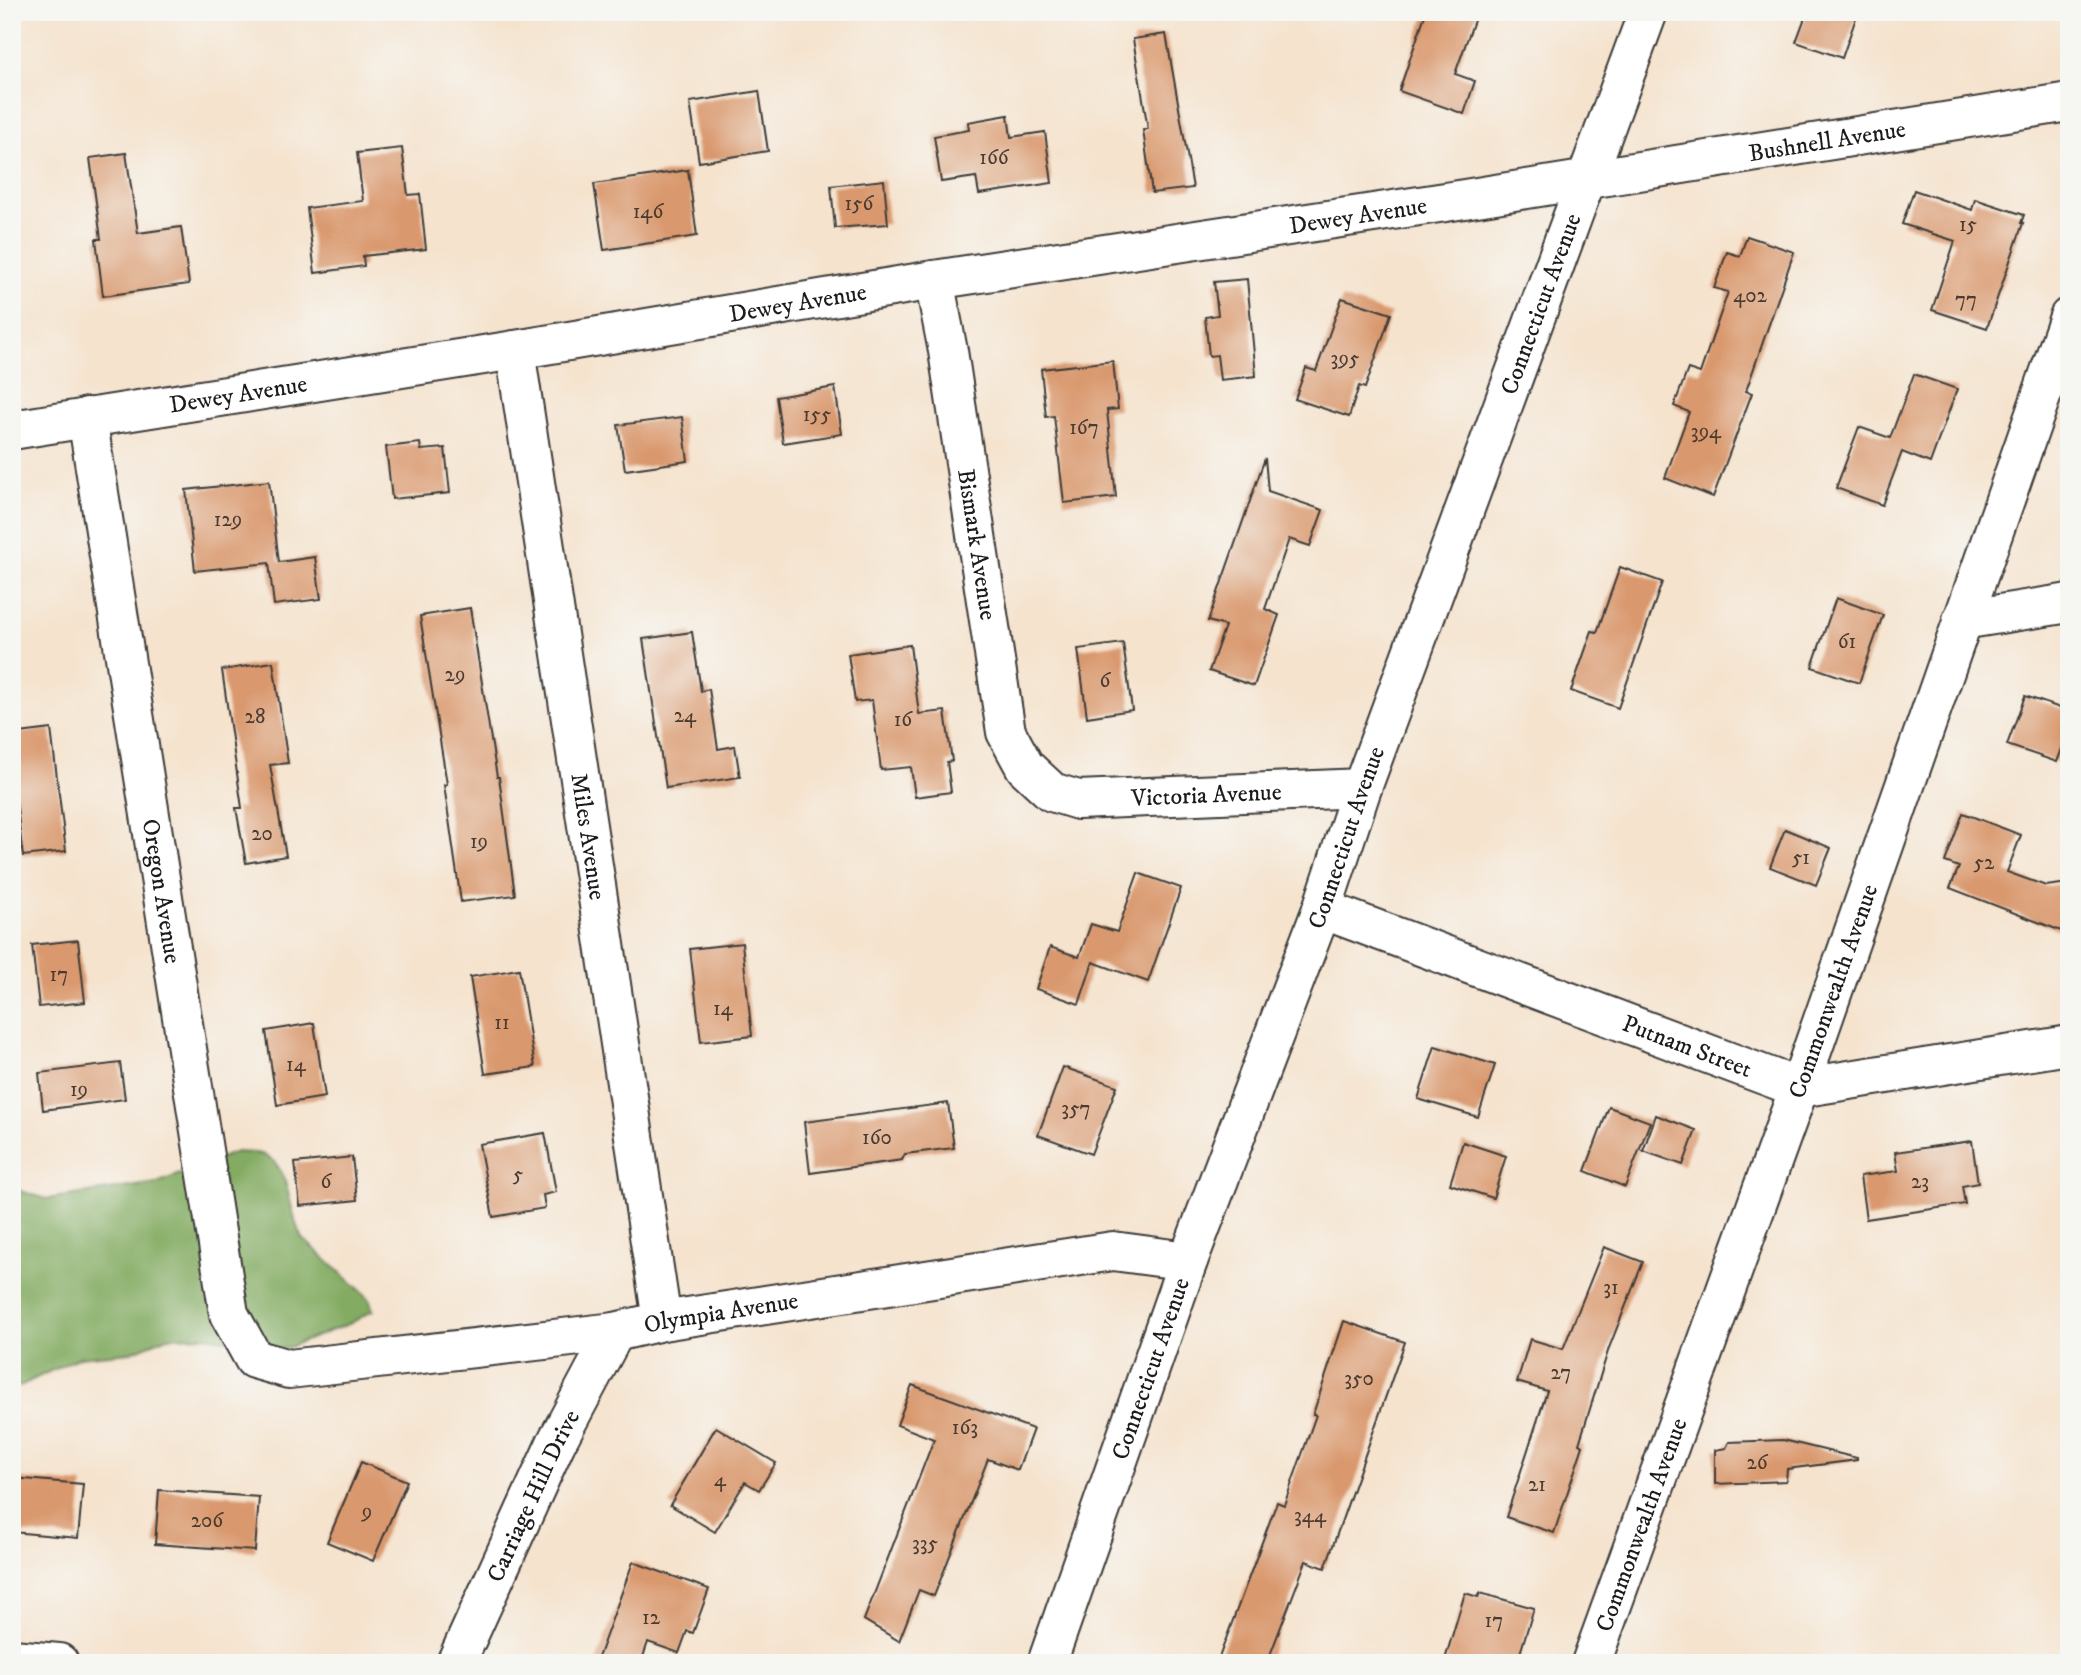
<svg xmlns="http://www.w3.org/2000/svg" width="2081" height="1675" font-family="'IM FELL DW Pica',serif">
<rect width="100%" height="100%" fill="#f6f6f2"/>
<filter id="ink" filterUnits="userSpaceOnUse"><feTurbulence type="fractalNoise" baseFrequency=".0143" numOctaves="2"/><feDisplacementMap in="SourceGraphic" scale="14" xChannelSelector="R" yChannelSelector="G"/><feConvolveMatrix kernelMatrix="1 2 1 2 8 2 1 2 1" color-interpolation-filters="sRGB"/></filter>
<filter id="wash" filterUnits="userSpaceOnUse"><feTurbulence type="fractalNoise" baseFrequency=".00686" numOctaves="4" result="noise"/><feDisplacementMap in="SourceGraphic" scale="28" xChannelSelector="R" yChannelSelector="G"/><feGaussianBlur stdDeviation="1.57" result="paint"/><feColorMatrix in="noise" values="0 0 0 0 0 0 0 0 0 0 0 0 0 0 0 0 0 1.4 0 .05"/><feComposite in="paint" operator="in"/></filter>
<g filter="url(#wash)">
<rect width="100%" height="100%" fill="#f5e3ce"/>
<path fill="#83ab62" stroke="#50643f" stroke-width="2" d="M236,1152C245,1153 256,1152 264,1155C291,1165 288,1215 302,1238L369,1298L373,1310L351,1323L289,1347L277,1350L206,1336L168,1337L131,1352L79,1357L20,1386L12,1387V1177L20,1191L47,1199L157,1183Z"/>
<g id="blocks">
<g fill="#d9986d">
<polygon points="1426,12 1477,12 1455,74 1475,81 1464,114 1399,91"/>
<polygon points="1807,12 1858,12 1842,58 1796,42"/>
<polygon points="1166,34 1193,188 1152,193 1143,130 1148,129 1133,39"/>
<polygon points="759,91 768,151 699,162 690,102"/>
<polygon points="1008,115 1011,137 1045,132 1052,183 979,194 976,177 941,182 934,136 969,130 968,122"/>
<polygon points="402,148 408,195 420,194 426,249 363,256 364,266 315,273 307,208 363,201 357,153"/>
<polygon points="126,153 138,233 181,227 189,284 103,296 96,239 101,239 90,158"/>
<polygon points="688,170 697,236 604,250 594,184"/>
<polygon points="884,180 888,224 835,228 831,186"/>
<polygon points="1914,190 1972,210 1975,199 2024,215 2021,223 2023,223 1987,328 1932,310 1955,241 1902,224"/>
<polygon points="1747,236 1794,252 1746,391 1752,393 1713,497 1665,478 1689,412 1674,406 1688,369 1700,373 1728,292 1714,288 1727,252 1740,256"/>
<polygon points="1247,279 1256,376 1220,380 1217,355 1209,356 1205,317 1218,315 1214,282"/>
<polygon points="1342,298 1391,314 1365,388 1359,386 1349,417 1295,399 1306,368 1316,371"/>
<polygon points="1113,361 1118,409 1107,410 1116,497 1064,503 1054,416 1046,417 1041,369"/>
<polygon points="1914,374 1957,389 1930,463 1902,452 1882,505 1836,488 1859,427 1890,438"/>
<polygon points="835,387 842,434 783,443 776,397"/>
<polygon points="682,417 688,461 625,470 618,425"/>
<polygon points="420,443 421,450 445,448 450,493 392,499 386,447"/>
<polygon points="1265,458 1268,491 1323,510 1310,546 1289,539 1265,609 1279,615 1254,686 1209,671 1225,626 1208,621"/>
<polygon points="269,481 279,562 315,557 321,599 274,605 269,563 195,571 186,490"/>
<polygon points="1620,567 1662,582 1618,708 1571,691 1592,631 1597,632"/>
<polygon points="1836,598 1883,615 1859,683 1812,667"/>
<polygon points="470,608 497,777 499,777 515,895 461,902 444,785 447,784 420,616"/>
<polygon points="692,632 701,691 709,689 718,749 735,746 740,777 666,788 643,639"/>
<polygon points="1123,643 1132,710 1087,717 1078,649"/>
<polygon points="910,645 919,714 945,711 952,761 947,762 951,792 915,797 911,767 881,770 872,700 855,702 848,654"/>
<polygon points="273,662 288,763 270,765 286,856 246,863 236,808 242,808 222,670"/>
<polygon points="2025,696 2069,711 2069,730 2057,762 2007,745"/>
<polygon points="51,729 66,851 23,856 12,767 12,734"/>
<polygon points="1963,813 2021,835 2007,872 2046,886 2069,883 2069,934 1950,888 1959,867 1945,862"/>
<polygon points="1785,829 1831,848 1816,885 1770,867"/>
<polygon points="1138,873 1181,888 1148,982 1093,962 1079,1004 1036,989 1050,947 1079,957 1091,924 1117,932"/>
<polygon points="78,940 85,1002 39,1007 32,945"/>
<polygon points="742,943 752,1036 701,1042 690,949"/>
<polygon points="519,969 535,1067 485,1074 470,977"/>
<polygon points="314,1023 325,1097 277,1105 266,1031"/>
<polygon points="1435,1046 1495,1065 1478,1117 1418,1099"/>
<polygon points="120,1063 125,1099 43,1110 39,1073"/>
<polygon points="1063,1067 1117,1086 1091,1154 1038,1135"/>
<polygon points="948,1103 954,1148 905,1154 902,1160 810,1173 804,1122"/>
<polygon points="1609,1107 1650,1122 1625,1187 1585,1171"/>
<polygon points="1656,1115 1696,1130 1683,1165 1643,1151"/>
<polygon points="545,1133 556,1192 543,1195 545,1208 493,1217 479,1144"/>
<polygon points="1972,1141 1978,1183 1962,1186 1965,1204 1866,1219 1860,1176 1898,1171 1895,1152"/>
<polygon points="1463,1142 1506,1156 1493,1198 1450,1184"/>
<polygon points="352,1157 357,1200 300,1206 295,1163"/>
<polygon points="1604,1247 1643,1262 1609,1348 1579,1444 1583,1446 1554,1533 1506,1517 1547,1391 1517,1382 1530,1339 1563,1349"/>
<polygon points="1344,1321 1405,1342 1325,1568 1306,1561 1267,1663 1217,1663 1277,1502 1284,1505 1316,1415 1313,1414"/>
<polygon points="912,1385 1033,1429 1018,1470 988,1459 934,1596 919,1590 899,1641 864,1620 934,1439 897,1425"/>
<polygon points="716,1427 776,1463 759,1490 745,1482 715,1532 670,1505"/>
<polygon points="1783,1440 1857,1458 1857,1460 1787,1469 1786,1481 1715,1484 1715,1450 1726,1448 1729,1442"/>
<polygon points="361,1462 407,1481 373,1561 327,1542"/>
<polygon points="12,1478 83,1484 78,1538 12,1532"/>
<polygon points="159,1490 259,1497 255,1551 155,1544"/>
<polygon points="633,1562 709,1589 693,1633 687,1631 679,1653 648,1642 641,1663 596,1663"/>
<polygon points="1465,1593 1478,1597 1480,1593 1534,1608 1517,1663 1444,1663"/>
</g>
</g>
</g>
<g filter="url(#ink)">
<use href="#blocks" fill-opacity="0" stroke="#3d3a37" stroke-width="2"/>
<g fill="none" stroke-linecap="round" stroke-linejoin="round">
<defs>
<g id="minor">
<path id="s1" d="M934,280L948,351L1006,732L1025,767L1052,792L1078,800L1362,788"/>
<path id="s2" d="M515,350L662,1321"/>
<path id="s3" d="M87,417L229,1314L254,1359L289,1369L615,1332L662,1321L1113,1251L1188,1261"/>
<path id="s4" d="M12,430L515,350L934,280L1452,201L2069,102"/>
<polyline points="1962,620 2069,603"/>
<path id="s5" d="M1322,909L1799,1088L2069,1045"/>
<polyline points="12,1659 59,1663"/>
<path id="s6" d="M456,1663L556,1443L615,1332"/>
<path id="s7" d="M1047,1663L1188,1261L1322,909L1362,788L1648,12"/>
<path id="s8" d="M1591,1663L1799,1088L2069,317"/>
</g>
</defs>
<use href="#minor" stroke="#3d3a37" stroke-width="42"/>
<use href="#minor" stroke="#fff" stroke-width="38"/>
</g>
</g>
<g text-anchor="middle" stroke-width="5" stroke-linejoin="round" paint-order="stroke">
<g font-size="21" fill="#4b3b30">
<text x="994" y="164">166</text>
<text x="859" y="210">156</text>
<text x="648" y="218">146</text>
<text x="1968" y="231">15</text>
<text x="1750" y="302">402</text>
<text x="1966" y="306">77</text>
<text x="1345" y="365">395</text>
<text x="817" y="421">155</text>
<text x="1084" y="434">167</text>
<text x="1706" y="438">394</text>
<text x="228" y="526">129</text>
<text x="1847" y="648">61</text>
<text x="455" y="681">29</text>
<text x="1105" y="687">6</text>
<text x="685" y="722">24</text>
<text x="255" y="723">28</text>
<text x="903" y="726">16</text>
<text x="262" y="840">20</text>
<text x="479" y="848">19</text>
<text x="1801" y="864">51</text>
<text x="1984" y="869">52</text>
<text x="59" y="981">17</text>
<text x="723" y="1015">14</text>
<text x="502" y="1029">11</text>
<text x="296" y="1071">14</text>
<text x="79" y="1096">19</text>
<text x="1076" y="1115">357</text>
<text x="877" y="1144">160</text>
<text x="518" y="1181">5</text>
<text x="326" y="1188">6</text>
<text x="1920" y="1188">23</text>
<text x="1611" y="1294">31</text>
<text x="1561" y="1379">27</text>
<text x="1359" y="1385">350</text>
<text x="965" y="1434">163</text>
<text x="1757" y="1469">26</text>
<text x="720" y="1486">4</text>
<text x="1537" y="1491">21</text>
<text x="367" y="1518">9</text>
<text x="1310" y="1522">344</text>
<text x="207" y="1527">206</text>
<text x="925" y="1550">335</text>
<text x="651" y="1624">12</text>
<text x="1494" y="1627">17</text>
</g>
<g font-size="24" fill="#1c1c1c" stroke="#f6f6f2">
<text dy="8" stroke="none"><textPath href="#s4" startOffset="1838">Bushnell Avenue</textPath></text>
<text dy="8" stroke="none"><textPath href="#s4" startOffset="1363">Dewey Avenue</textPath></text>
<text dy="8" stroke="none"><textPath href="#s4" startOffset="796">Dewey Avenue</textPath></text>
<text dy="8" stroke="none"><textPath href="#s7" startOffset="1446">Connecticut Avenue</textPath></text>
<text dy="8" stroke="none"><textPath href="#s4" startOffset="229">Dewey Avenue</textPath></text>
<text dy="8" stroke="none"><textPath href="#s1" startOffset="268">Bismark Avenue</textPath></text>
<text dy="8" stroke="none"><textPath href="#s1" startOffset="690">Victoria Avenue</textPath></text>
<text dy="8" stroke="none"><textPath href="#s2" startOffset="492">Miles Avenue</textPath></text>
<text dy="8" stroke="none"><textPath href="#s7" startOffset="878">Connecticut Avenue</textPath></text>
<text dy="8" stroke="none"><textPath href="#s3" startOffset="480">Oregon Avenue</textPath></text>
<text dy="8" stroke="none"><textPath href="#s8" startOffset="714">Commonwealth Avenue</textPath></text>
<text dy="8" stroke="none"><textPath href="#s5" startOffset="390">Putnam Street</textPath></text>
<text dy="8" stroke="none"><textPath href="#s3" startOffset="1432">Olympia Avenue</textPath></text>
<text dy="8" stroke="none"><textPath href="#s7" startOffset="312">Connecticut Avenue</textPath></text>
<text dy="8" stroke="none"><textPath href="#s6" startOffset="184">Carriage Hill Drive</textPath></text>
<text dy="8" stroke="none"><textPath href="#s8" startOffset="147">Commonwealth Avenue</textPath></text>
</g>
</g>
<rect width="2081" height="1675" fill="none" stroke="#f6f6f2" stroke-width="42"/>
</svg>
